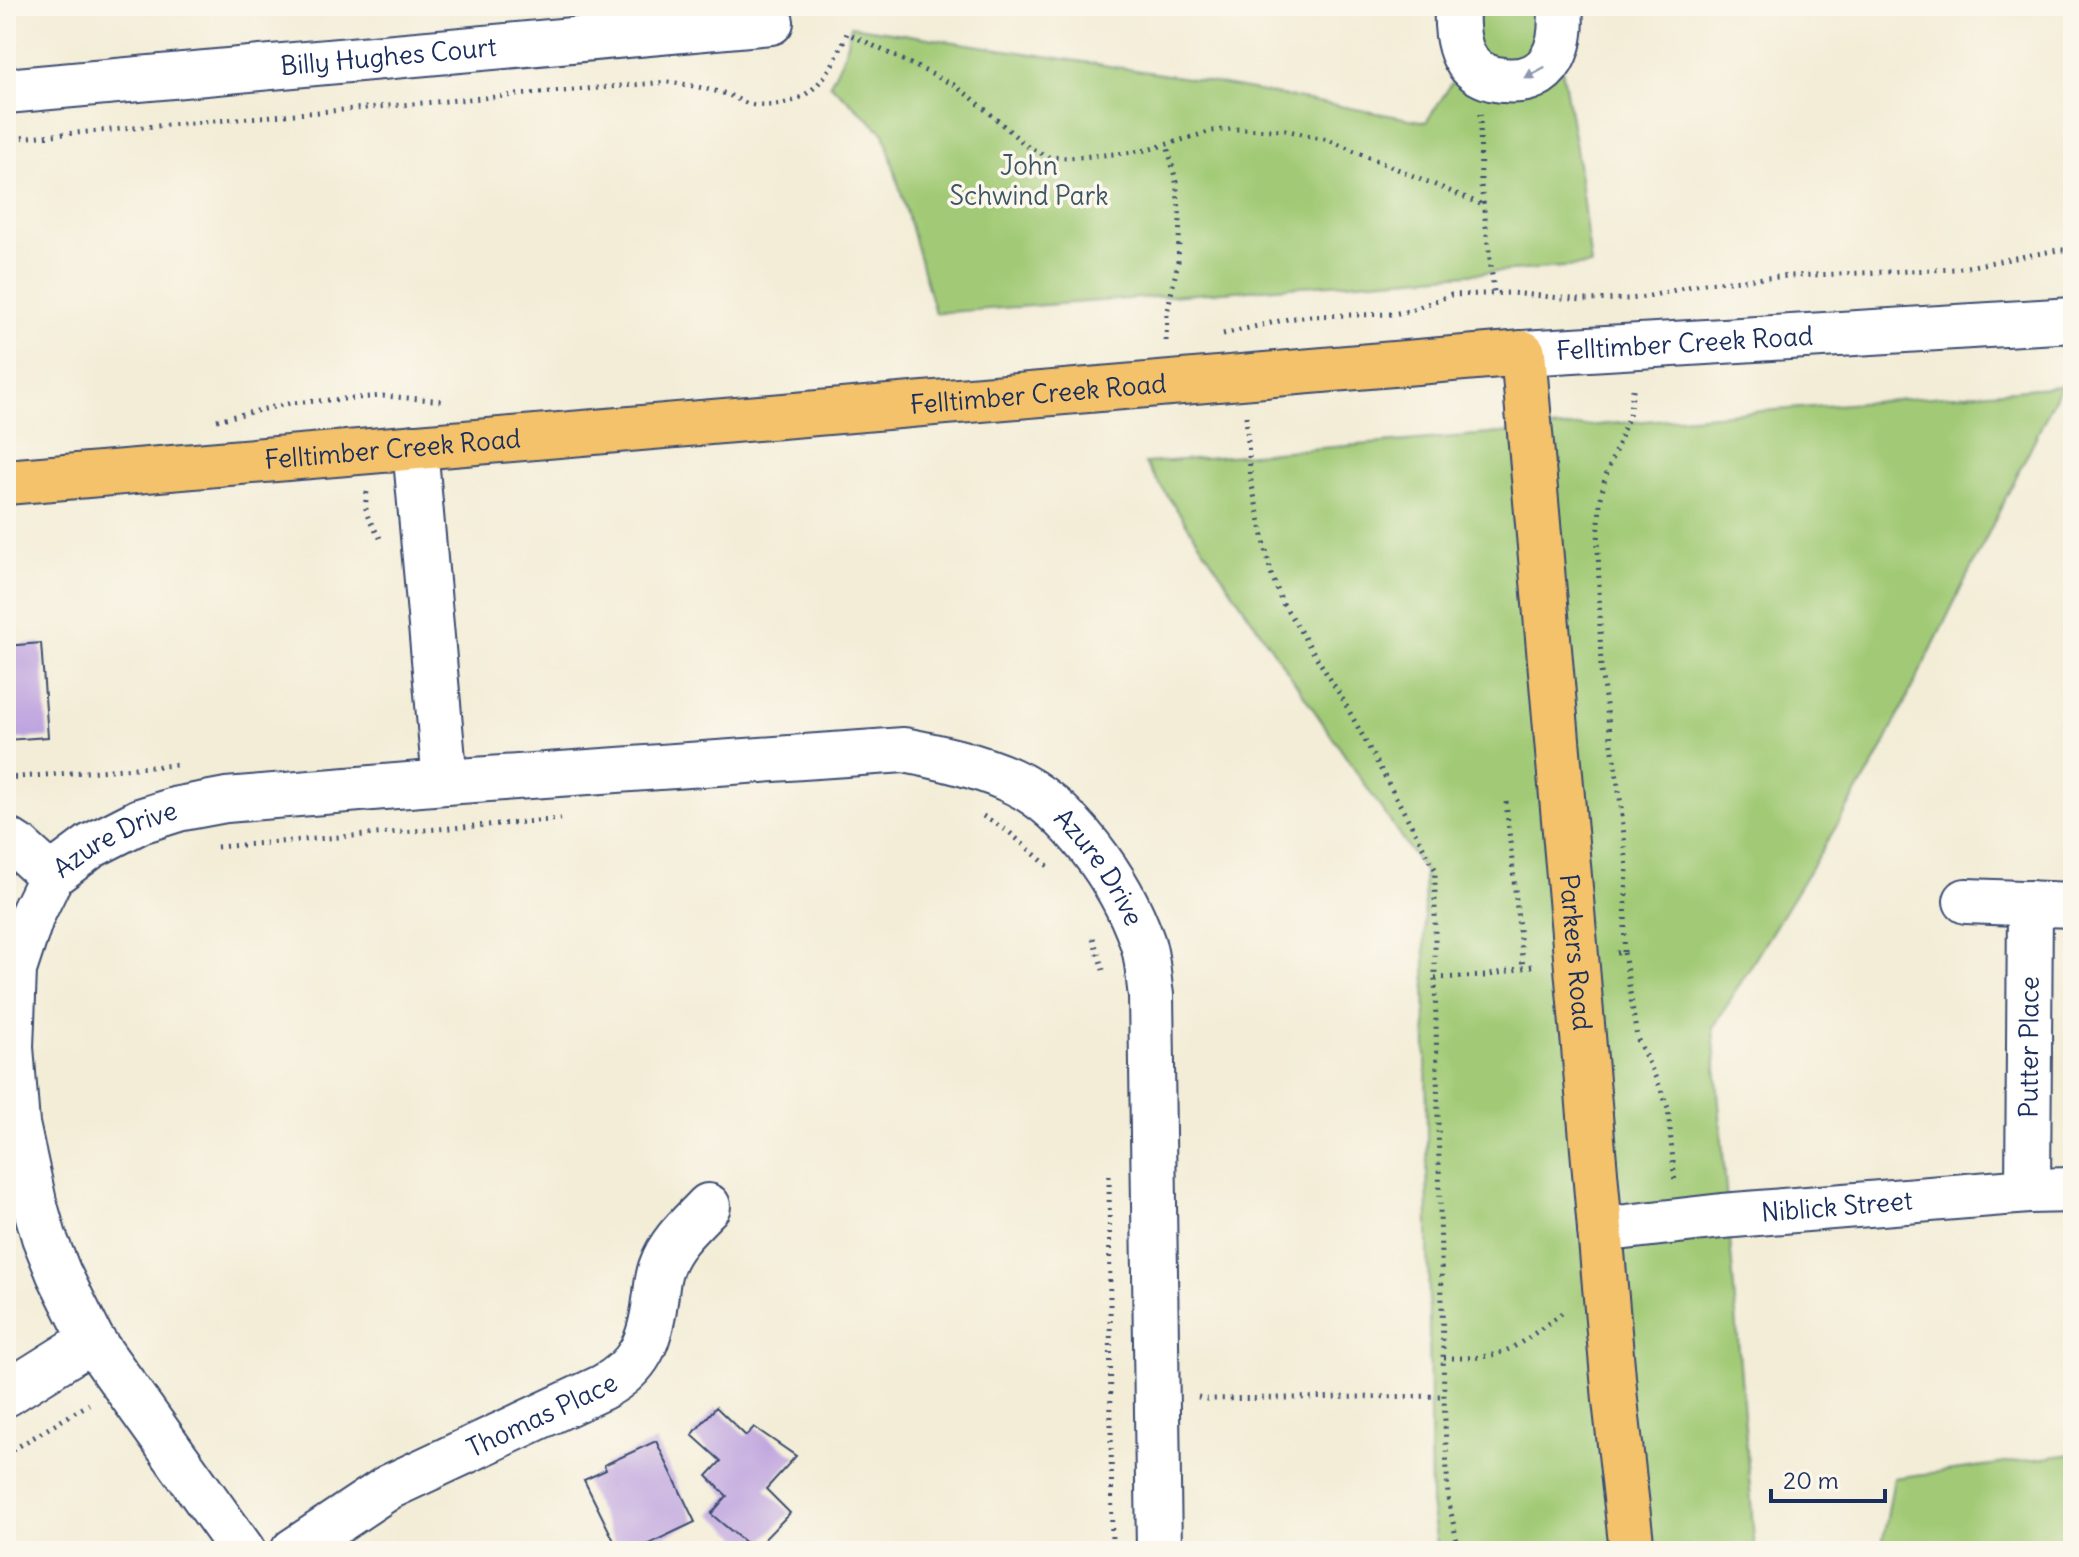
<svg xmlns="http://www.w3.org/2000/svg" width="2079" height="1557" font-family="Delius,sans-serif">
<rect width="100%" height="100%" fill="#fbf7ec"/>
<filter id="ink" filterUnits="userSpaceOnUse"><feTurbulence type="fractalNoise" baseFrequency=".0125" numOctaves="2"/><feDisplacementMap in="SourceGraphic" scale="16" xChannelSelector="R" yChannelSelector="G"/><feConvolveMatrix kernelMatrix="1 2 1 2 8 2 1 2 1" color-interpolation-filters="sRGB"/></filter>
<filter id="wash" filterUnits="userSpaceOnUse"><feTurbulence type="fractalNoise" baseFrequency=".006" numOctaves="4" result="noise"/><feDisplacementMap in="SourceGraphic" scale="32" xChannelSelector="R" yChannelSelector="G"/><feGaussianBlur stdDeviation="1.8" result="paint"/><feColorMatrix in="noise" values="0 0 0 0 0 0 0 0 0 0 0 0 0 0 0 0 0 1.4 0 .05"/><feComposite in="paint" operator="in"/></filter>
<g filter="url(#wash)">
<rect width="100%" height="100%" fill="#f3edd7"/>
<g fill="#a2ca76" stroke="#5e7c6a" stroke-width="2">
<polygon points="1465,6 1551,6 1576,148 1591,265 935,313 884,133 830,84 844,55 851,26 1187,78 1426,122 1456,77"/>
<polygon points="2061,386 1875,763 1713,1028 1755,1551 1438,1551 1431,1504 1424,871 1145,463"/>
<polygon points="2073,1454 2073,1551 1881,1551 1894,1478"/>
</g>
<g id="blocks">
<g fill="#bfa5df">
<polygon points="41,643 48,737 6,740 6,646"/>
<polygon points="716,1407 746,1436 754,1427 796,1456 766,1489 790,1513 754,1550 711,1514 727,1496 707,1476 721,1461 692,1435"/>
<polygon points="656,1441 695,1522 634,1551 619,1551 584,1480 606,1470 604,1465"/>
</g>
</g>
</g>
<g filter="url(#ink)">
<use href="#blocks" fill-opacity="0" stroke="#3b4c70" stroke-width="2"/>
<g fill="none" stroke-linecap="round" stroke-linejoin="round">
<defs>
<g id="minor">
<path d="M1457,6C1456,25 1457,50 1470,65C1479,75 1491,79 1503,80C1552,86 1564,45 1560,6"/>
<path id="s1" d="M6,91L771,22"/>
<path id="s2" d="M1523,353L2073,320"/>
<polyline points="415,447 445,782"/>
<polyline points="6,839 20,848 51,876"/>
<polyline points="1966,901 2073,905"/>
<path id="s3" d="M2028,1191L2030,903"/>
<path id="s4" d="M1600,1230L1722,1216L2028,1191L2073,1190"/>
<polyline points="6,1394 92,1340"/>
<path id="s5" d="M243,1551L92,1340L59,1274L44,1237L34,1202L17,1124L11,1047L14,970L32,915L51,876L91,846L140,821L178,809L226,800L445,782L904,750C940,757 976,765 1010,780C1069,806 1121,881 1142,941C1148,957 1148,978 1151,995L1159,1551"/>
<path id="s6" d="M293,1551L389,1487L603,1387C640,1367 650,1341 655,1301C657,1289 657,1276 662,1265C670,1242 691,1224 708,1206"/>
</g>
<g id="major">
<path id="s7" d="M6,482L1523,353L1615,1400L1632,1551"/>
</g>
</defs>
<use href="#minor" stroke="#3b4c70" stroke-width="48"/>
<use href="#major" stroke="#3b4c70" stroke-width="48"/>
<g stroke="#3b4c70" stroke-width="5" stroke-dasharray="2 6" stroke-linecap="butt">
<polyline points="1480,114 1481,185 1494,292"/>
<path d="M6,139L667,82C686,84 704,88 723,93C731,95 738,100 746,103C751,105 758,105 764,105C811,107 832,72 847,33L954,85L972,98L1028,147L1049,157L1068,158L1126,153L1147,150L1212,131L1232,129L1285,130L1328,140L1483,205"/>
<polyline points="1223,334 1288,319 1311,316 1393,314 1408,311 1451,295 1511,293 1582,300 1628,299 1646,297 1705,283 1790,276 1956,269 2058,250 2073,250"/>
<polyline points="1166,341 1167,313 1178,262 1180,220 1176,181 1167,144"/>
<polyline points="1246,416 1251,481 1271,573 1282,602 1342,698 1435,869 1435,978 1444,1396 1448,1498 1459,1551"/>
<polyline points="217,420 291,403 383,396 445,401"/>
<path d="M367,492C363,515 369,519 380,538"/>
<polyline points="6,778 176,765"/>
<polyline points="1506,802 1523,968"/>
<polyline points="983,816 1009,832 1048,866"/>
<polyline points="217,847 561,819"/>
<polyline points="1093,938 1103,970"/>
<polyline points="1624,952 1627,868 1621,805 1601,671 1598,543 1600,503 1605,478 1629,415 1634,384"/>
<polyline points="1617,953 1624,952 1637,1038 1659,1085 1668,1108 1675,1183"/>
<polyline points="1435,978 1485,976 1536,965"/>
<polyline points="1109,1176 1112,1551"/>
<path d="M1444,1358C1465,1358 1487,1359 1507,1350C1527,1341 1548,1323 1566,1310"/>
<polyline points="1198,1397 1207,1399 1444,1396"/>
<polyline points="6,1454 89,1404"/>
</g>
<use href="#minor" stroke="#fff" stroke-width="44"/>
<use href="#major" stroke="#f3c26a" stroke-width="44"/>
</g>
<defs><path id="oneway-solid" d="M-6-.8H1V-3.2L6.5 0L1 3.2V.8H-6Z" transform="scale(2)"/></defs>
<use fill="#8d97ae" href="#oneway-solid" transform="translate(1535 73) rotate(151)"/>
</g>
<g text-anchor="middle" stroke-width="7" stroke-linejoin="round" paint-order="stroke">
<g font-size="26" fill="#1b2f5e" stroke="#fbf7ec">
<text dy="9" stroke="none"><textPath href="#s1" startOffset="384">Billy Hughes Court</textPath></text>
<text dy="9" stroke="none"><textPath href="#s2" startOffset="162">Felltimber Creek Road</textPath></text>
<text dy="9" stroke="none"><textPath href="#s7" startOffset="1036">Felltimber Creek Road</textPath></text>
<text dy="9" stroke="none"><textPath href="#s7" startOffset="388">Felltimber Creek Road</textPath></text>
<text dy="9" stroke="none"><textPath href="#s5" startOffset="820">Azure Drive</textPath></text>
<text dy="9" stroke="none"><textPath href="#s5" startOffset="1856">Azure Drive</textPath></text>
<text dy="9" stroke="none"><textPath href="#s7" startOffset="2124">Parkers Road</textPath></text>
<text dy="9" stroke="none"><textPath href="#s3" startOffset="144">Putter Place</textPath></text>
<text dy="9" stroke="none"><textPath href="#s4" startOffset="238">Niblick Street</textPath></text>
<text dy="9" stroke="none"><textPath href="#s6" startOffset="284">Thomas Place</textPath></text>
</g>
<g font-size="26" fill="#3d5664" stroke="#fbf7ec">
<text x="1029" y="175">John<tspan x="1029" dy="30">Schwind Park</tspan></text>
</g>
</g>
<rect width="2079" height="1557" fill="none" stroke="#fbf7ec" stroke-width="32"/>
<path d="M1771 1489v12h114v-12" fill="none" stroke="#1b2f5e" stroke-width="4"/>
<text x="1783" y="1489" font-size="24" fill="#1b2f5e" stroke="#fbf7ec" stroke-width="6" paint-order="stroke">20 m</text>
</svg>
